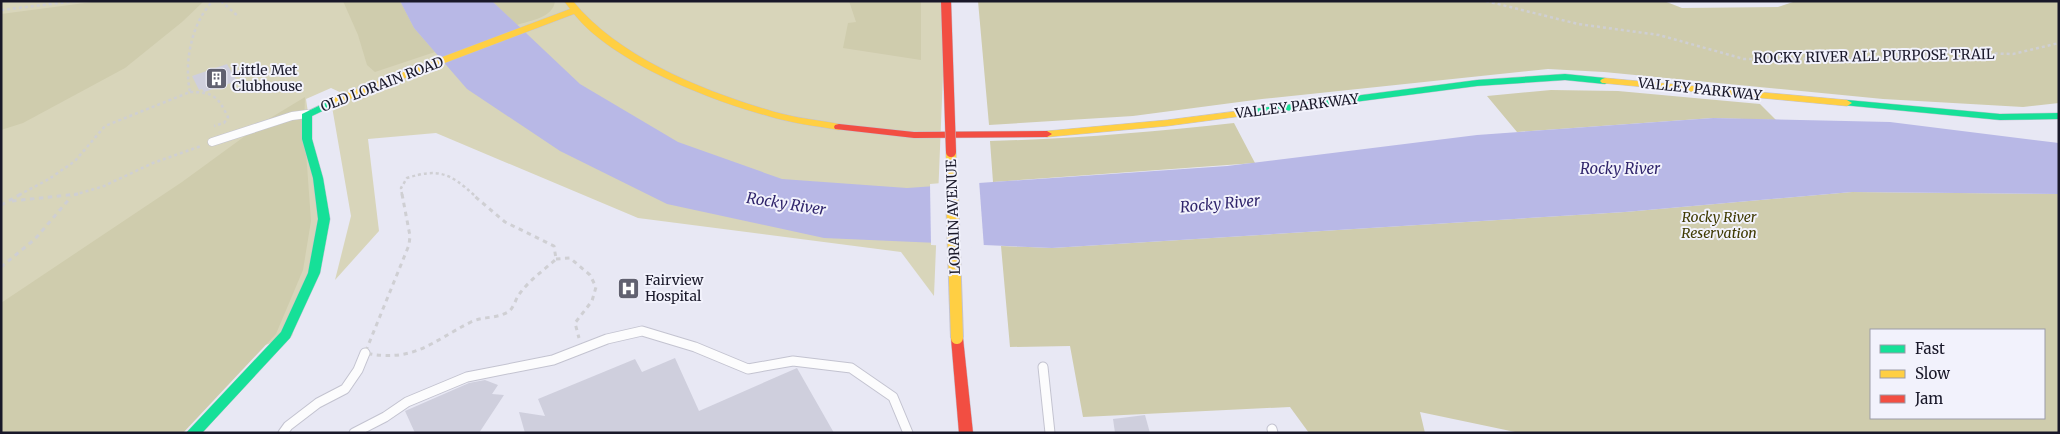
<svg xmlns="http://www.w3.org/2000/svg" width="2060" height="434" font-family="Merriweather,serif">
<rect width="100%" height="100%" fill="#e8e8f4"/>
<polygon fill="#d8d5ba" points="1,1 946,1 934,296 901,252 638,218 436,133 368,139 379,231 335,280 351,216 331,101 346,95 331,88 306,99 324,223 292,336 1,433"/>
<g fill="#cfccad" fill-rule="evenodd">
<polygon points="100,1 204,1 182,22 125,68 23,123 1,130 1,14"/>
<polygon points="343,1 400,1 414,28 435,52 375,72 367,65 358,35"/>
<path d="M492,1H555C553,18 531,20 517,25Z"/>
<polygon points="849,1 921,1 921,60 843,48 848,23 856,22"/>
<polygon points="978,1 1664,1 1682,8 1778,7 1796,1 2059,1 2059,103 2023,107 1883,99 1604,72 1548,69 1262,99 1133,116 989,125"/>
<polygon points="1551,90 1618,91 1760,104 1776,120 1713,118 1517,132 1487,96"/>
<polygon points="305,97 304,123 311,221 303,270 276,334 183,433 1,433 1,303 182,182 267,120"/>
<path d="M1234,123L1255,163L993,182L990,141C1072,139 1152,132 1234,123Z"/>
<path d="M1852,192L2059,194V433H1520L1420,412L1425,433H1309L1290,407L1083,417L1070,346L1010,347L1001,246L1052,248L1625,212ZM1871,330H2044V418H1871Z"/>
</g>
<polygon fill="#b8b8e6" points="400,1 492,1 580,84 678,142 782,179 907,188 1227,166 1477,135 1713,118 1890,122 2059,143 2059,194 1852,192 1625,212 1052,248 824,238 667,204 560,151 467,89 414,28"/>
<polygon fill="#e8e8f4" points="979,180 984,248 931,245 930,184"/>
<g fill="#cfcfdd">
<polygon points="227,64 237,81 204,92 202,89 199,90 192,76"/>
<polygon points="675,358 699,411 797,368 834,433 525,433 519,412 545,416 538,399 635,359 642,372"/>
<polygon points="485,380 498,385 492,394 504,395 479,433 415,433 405,411 469,383"/>
<polygon points="1145,415 1150,433 1115,433 1113,419"/>
</g>
<g fill="none" stroke-linecap="round" stroke-linejoin="round">
<defs>
<polyline id="lane-far1" points="212,142 292,116 307,114"/>
<g id="lane">
<polyline points="1043,367 1050,433"/>
<polyline points="1272,429 1273,433"/>
<polyline points="283,433 288,426 318,403 345,389 358,370 365,353"/>
<polyline points="354,433 385,417 407,402 467,377 553,360 607,339 642,331 695,347 748,369 793,361 851,368 893,397 908,433"/>
</g>
<g id="fast">
<polygon points="1565,74 1605,78 1610,81 1605,84 1565,80 1477,86 1246,116 1241,113 1246,110 1477,80"/>
<polygon points="335,98 340,101 339,103 312,116 312,139 323,178 330,219 320,273 290,338 202,433 186,433 281,332 308,273 318,219 313,178 302,139 302,114"/>
<polygon points="1847,100 2000,114 2059,113 2059,119 2000,120 1843,105 1842,103 1843,101"/>
</g>
<g id="slow">
<path d="M564,1H573C619,58 706,92 775,112C796,118 818,120 839,124L844,127L839,130C815,126 791,123 768,116C709,100 612,62 574,14L339,103L335,104L330,101L331,99L570,9Z"/>
<polygon points="1605,78 1847,100 1852,103 1847,106 1602,83 1600,81 1602,79"/>
<polygon points="1246,110 1251,113 1250,115 1167,126 1047,137 1042,134 1047,131 1167,120"/>
</g>
<g id="jam">
<polygon points="839,124 914,132 1047,131 1052,134 1047,137 914,138 835,129 834,127 835,125"/>
<polygon points="957,333 961,335 963,338 973,433 959,433 951,338 953,335"/>
</g>
</defs>
<use href="#lane-far1" stroke="#c3c3d0" stroke-width="9"/>
<use href="#lane" stroke="#c3c3d0" stroke-width="11"/>
<use href="#fast" stroke="#c3c3d0" stroke-width="1"/>
<use href="#slow" stroke="#c3c3d0" stroke-width="1"/>
<use href="#jam" stroke="#c3c3d0" stroke-width="1"/>
<g stroke="#cfcfd3" stroke-width="2.5" stroke-dasharray="3 3" stroke-linecap="butt">
<polyline points="221,1 239,17"/>
<polyline points="1486,1 1578,24 1659,35 1744,59 1903,58 1944,52 2013,54 2059,43"/>
<polyline points="1,10 76,1"/>
<path d="M190,92C214,92 218,97 228,117L224,123L214,126"/>
<path d="M19,195L49,179L75,161L105,126L190,92C184,63 191,23 213,1"/>
<polyline points="74,195 104,186 153,163 201,146"/>
<path d="M402,195L401,188L407,178C438,168 450,173 474,195"/>
</g>
<g stroke="#cfcfd3" stroke-width="3" stroke-dasharray="4.5 4.5" stroke-linecap="butt">
<path d="M402,194L410,236L409,245L365,353C414,363 431,342 471,322C483,316 496,319 508,312C513,309 515,301 518,296C528,281 543,271 556,259L554,246L505,222L472,194"/>
<polyline points="12,201 78,194"/>
<polyline points="1,205 21,194"/>
<polyline points="556,259 570,258 590,275 596,287 592,301 575,323 579,338"/>
<polyline points="1,267 35,239 71,197"/>
</g>
<use href="#lane-far1" stroke="#fcfcfd" stroke-width="8"/>
<use href="#lane" stroke="#fcfcfd" stroke-width="9"/>
<use href="#fast" fill="#16e098" fill-rule="evenodd"/>
<use href="#slow" fill="#ffcf43" fill-rule="evenodd"/>
<use href="#jam" fill="#f24e42" fill-rule="evenodd"/>
<defs>
<polyline id="slow-bridge-far1" points="951,152 952,195"/>
<polyline id="slow-bridge" points="952,194 957,338"/>
<polyline id="jam-bridge" points="946,1 951,152"/>
</defs>
<use href="#slow-bridge-far1" stroke="#c3c3d0" stroke-width="11" stroke-linecap="butt"/>
<use href="#slow-bridge" stroke="#c3c3d0" stroke-width="14" stroke-linecap="butt"/>
<use href="#jam-bridge" stroke="#c3c3d0" stroke-width="11" stroke-linecap="butt"/>
<use href="#slow-bridge-far1" stroke="#ffcf43" stroke-width="10"/>
<use href="#slow-bridge" stroke="#ffcf43" stroke-width="12"/>
<use href="#jam-bridge" stroke="#f24e42" stroke-width="10"/>
</g>
<defs>
<symbol id="building-square" viewBox="-11 -11 22 22"><rect x="-9" y="-9" width="18" height="18" rx="4" fill="#616170" stroke="#f2f2fc"/><path d="M-4-6H4V6H1V3H-1V6H-4ZM-2.5-4.3h1.7v1.8h-1.7ZM.8-4.3h1.7v1.8H.8ZM-2.5-1h1.7V.8h-1.7ZM.8-1h1.7V.8H.8Z" fill="#fff"/></symbol>
<symbol id="hospital-square" viewBox="-11 -11 22 22"><rect x="-9" y="-9" width="18" height="18" rx="4" fill="#616170" stroke="#f2f2fc"/><path d="M-5-5h3v3.5h4V-5h3V5h-3V1.5h-4V5h-3Z" fill="#fff"/></symbol>
</defs>
<g fill-rule="evenodd">
<use href="#building-square" x="204" y="66" width="25" height="25"/>
<use href="#hospital-square" x="616" y="276" width="25" height="25"/>
</g>
<g text-anchor="middle" stroke-width="4" stroke-linejoin="round" paint-order="stroke">
<g font-size="14" fill="#191829" stroke="#f2f2fc">
<text transform="translate(1874 56) rotate(-1)" y="5">ROCKY RIVER ALL PURPOSE TRAIL</text>
<text transform="translate(382 84) rotate(-21)" y="5">OLD LORAIN ROAD</text>
<text transform="translate(1700 89) rotate(6)" y="5">VALLEY PARKWAY</text>
<text transform="translate(1297 106) rotate(-7)" y="5">VALLEY PARKWAY</text>
<text transform="translate(953 217) rotate(-92)" y="5">LORAIN AVENUE</text>
</g>
<g font-size="14" fill="#191829" stroke="#f2f2fc" text-anchor="start">
<text x="232" y="75">Little Met<tspan x="232" dy="16">Clubhouse</tspan></text>
<text x="645" y="285">Fairview<tspan x="645" dy="16">Hospital</tspan></text>
</g>
<g font-size="14" font-style="italic" fill="#3e3901" stroke="#f2f2fc">
<text x="1719" y="222">Rocky River<tspan x="1719" dy="16">Reservation</tspan></text>
</g>
<g font-size="15" font-style="italic" fill="#2f246b" stroke="#f2f2fc">
<text x="1620" y="174">Rocky River</text>
<text transform="translate(786 204) rotate(9)" y="5">Rocky River</text>
<text transform="translate(1220 204) rotate(-5)" y="5">Rocky River</text>
</g>
</g>
<rect width="2060" height="434" fill="none" stroke="#191829" stroke-width="5"/>
<rect x="1870" y="329" width="175" height="90" fill="#f2f2fc" stroke="#9b9ba8"/>
<rect x="1880" y="345" width="25" height="8" fill="#16e098" stroke="#9b9ba8"/>
<text x="1915" y="354" font-size="15" fill="#191829">Fast</text>
<rect x="1880" y="370" width="25" height="8" fill="#ffcf43" stroke="#9b9ba8"/>
<text x="1915" y="379" font-size="15" fill="#191829">Slow</text>
<rect x="1880" y="395" width="25" height="8" fill="#f24e42" stroke="#9b9ba8"/>
<text x="1915" y="404" font-size="15" fill="#191829">Jam</text>
</svg>
